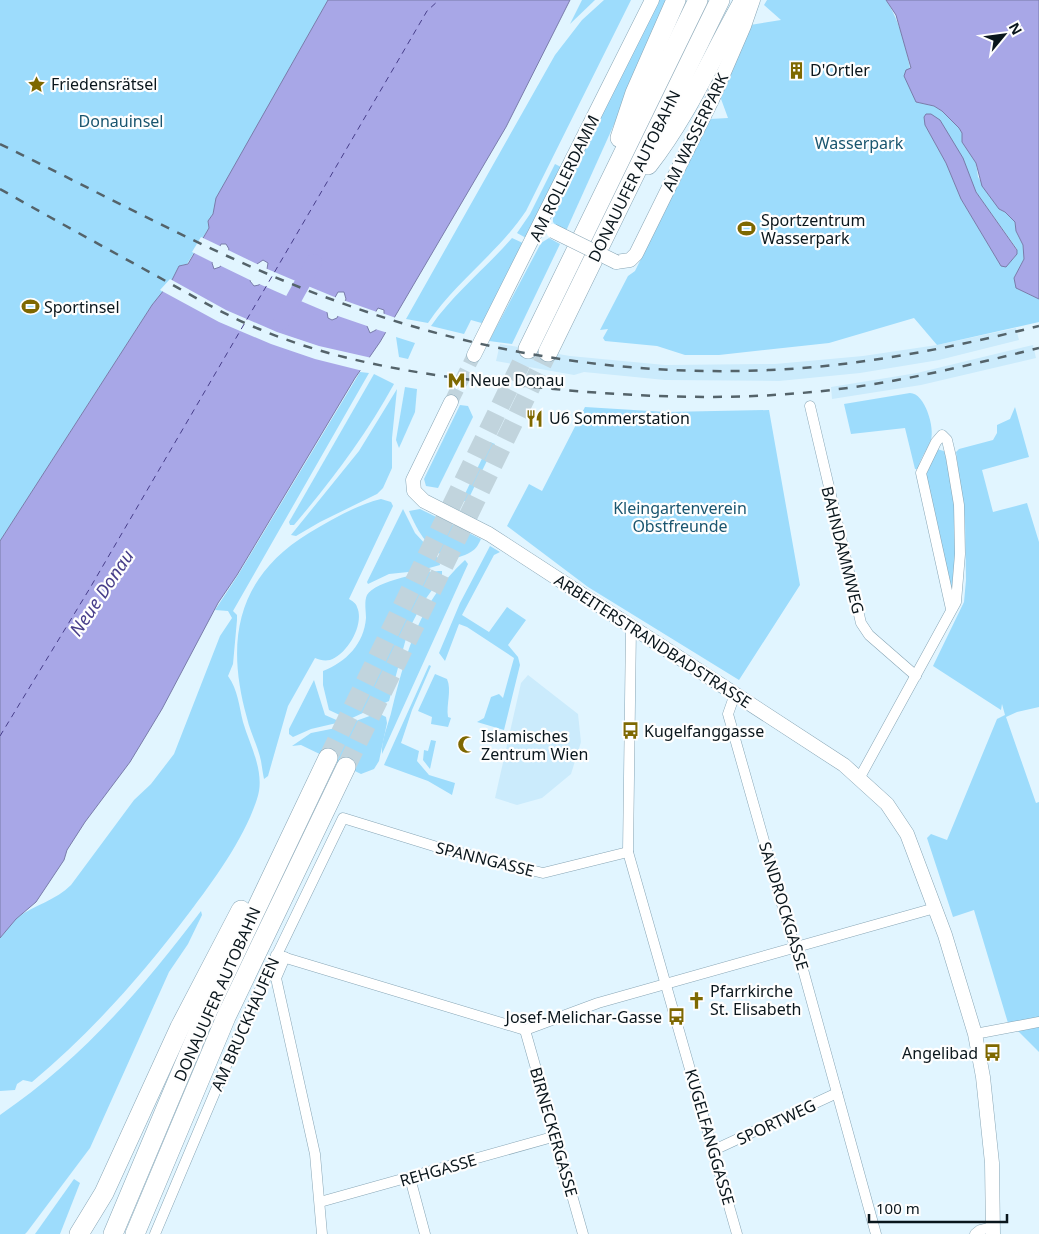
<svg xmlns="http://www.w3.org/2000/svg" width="1039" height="1234" font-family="'Noto Sans',sans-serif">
<rect width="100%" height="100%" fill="#e1f5ff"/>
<g fill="#cbebfc">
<polygon points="1016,328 1019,340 939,360 860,373 779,381 665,380 584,372 574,375 496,361 500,344 570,356 665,365 775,364 863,356 937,345"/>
<polygon points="1033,345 1036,358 921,385 832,399 831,387 917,373"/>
<polygon points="528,675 578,714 581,742 571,774 542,798 517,805 495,798 521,683"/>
</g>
<g fill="#9ddcfc" fill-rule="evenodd">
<polygon points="0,0 328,0 217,198 213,214 208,221 209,228 187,264 179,266 173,280 152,305 0,541"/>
<polygon points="582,0 595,0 570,24"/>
<path d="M604,0H631L526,211C498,253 456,281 428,323L406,319L555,55L582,20Z"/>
<polygon points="659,0 670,0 566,231 558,228 553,222 553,211"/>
<path d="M767,0H886C905,29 910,68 916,102L934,106L942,111L959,128L962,133V142L976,163L978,177L999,209L1005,212L1015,222L1016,231L1023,245L1024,259L1014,278L1018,289L1039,299V322L937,345L914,318L829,343L719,355H685L657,346L605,341L603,338L608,329L600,330L628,276L635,271L710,119L728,118L717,88L744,26L781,20L764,5ZM940,120L976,192L1017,249L1014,258L1001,266L961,199L946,163L925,125Z"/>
<polygon points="555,164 563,168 528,239 517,233 530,214"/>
<path d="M512,238L525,244L485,324L471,320L464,334L431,326C454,293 486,268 512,238Z"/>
<polygon points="549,238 560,244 512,344 489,341 541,243"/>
<polygon points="396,337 415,343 408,359 399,357"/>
<path d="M360,372L369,373L233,611L237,615V620L233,664L228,676C238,690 239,706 243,722C250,746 266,773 257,799C244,839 214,880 189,913C142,975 91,1033 32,1082L23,1080L17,1084L15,1090L0,1091V938C6,932 11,923 18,917C35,905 56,900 71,885L134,800L151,784L174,754L220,636L232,618L228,611L215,610L238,575Z"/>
<path d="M374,374L394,384C366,435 332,480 294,525H290L289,522Z"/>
<polygon points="405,387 417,389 415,412 399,448 396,440"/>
<polygon points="397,389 392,438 392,468 383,488 377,494 320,522 296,536 291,535 359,451"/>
<path d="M910,393C925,393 935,428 931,440C927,450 920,458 918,469H915L905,428L851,434L844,404Z"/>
<polygon points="460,405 468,406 473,417 438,488 426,486 424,479"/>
<polygon points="585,407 666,412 769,410 800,585 739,680 588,587 507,526 529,484 542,491"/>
<polygon points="1015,407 1029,457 982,470 993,512 1027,503 1039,542 1039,707 1017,712 1006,717 1036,803 1039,802 1039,1019 1008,1023 974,910 953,917 927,838 931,834 947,840 997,719 1005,715 1002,704 1001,710 933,666 964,602 966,580 965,522 956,452 959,449 993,440 997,433 997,425 1010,419"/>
<polygon points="490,442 495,444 467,502 462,500"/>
<path d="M937,449L947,452C958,500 957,547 952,596L926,475Z"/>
<path d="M381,499L391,502L393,506L349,599C352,601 356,603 357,607C365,624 347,655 330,660C324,661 320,660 315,658L288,706L268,776L264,779C263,774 262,767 261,761C258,746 250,732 247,718C225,640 237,577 309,533C331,520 356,505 381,499Z"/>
<polygon points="403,509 415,533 439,559 440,565 418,571 389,574 368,584 367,582"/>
<path d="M420,509L481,539C477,548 474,551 465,555C437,567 418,533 409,511Z"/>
<polygon points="490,546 500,552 494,555 462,615 489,632 507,607 526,620 508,645 518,657 520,665 504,730 477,722 484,718 491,697 499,694 503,698 514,658 467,627 459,624 445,661 439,653 460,603"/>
<path d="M465,560L468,564L382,754C381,740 389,723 392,709C407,650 419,603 465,560Z"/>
<path d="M442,571V576L422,604L408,631L389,701L352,718H346L329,710L323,685V671C346,662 364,644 366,618C366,611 364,601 367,595C375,581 426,571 442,571Z"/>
<polygon points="429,665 431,666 412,710 401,743 419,751 417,761 429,775 455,783 452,795 428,781 384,765"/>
<path d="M435,674L447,679C452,690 446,705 448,717L451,718L448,727L431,724L432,717L418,711Z"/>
<polygon points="314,680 325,715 341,722 311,729 293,737 289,734 289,729"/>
<polygon points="378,713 386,717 387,723 379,761 374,769 361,774 301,745 292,746 311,733 336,728"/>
<polygon points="431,740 436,741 430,769 423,760 424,750 428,751"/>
<path d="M201,911L202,915L188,944L169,972L90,1148L27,1232L25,1234H0V1115C83,1058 141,990 201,911Z"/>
<polygon points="1039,1025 1039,1052 1016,1029"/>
<polygon points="74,1179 80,1183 60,1234 35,1234"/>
</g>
<g fill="#a8a7e7" stroke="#797caa" fill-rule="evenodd">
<path d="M328,0H570L506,127L380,342L355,378L237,575L218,603L162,709L130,762L85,822L67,850L64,860L36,902L16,919L0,938V541L152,305L172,280L179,266L188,264L209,228L208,221L213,214L216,198ZM221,244H226L229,249L220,267L214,269L212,263ZM263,260L268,263L267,269L259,285L254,286L250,281L257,264ZM299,279L304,280L306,285L297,302L291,303L288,298ZM338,292H344L346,299L337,318L332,320L328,318L327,312ZM378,308L384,310V314L376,330L370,333L367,326Z"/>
<polygon points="886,0 1039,0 1039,299 1016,288 1014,278 1024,259 1023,245 1016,231 1015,222 1005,212 999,209 982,186 976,163 962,142 962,133 959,128 942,111 934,106 916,102 904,76 906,70 911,68 896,15"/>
<polygon points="926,114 931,114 940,120 963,158 976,192 1017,250 1017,254 1006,267 1001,266 961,199 946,163 925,125 924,117"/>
</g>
<g fill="#e1f5ff">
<polygon points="201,237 222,247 214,263 192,252"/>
<polygon points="226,249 259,265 252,281 219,265"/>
<polygon points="265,268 298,282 291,298 257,283"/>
<polygon points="170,279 226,310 277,332 319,346 372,358 363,371 315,359 271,344 219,322 160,290"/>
<polygon points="303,284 337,298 329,313 296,299"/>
<polygon points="343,300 377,312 370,327 335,315"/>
<polygon points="382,313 396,318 388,333 375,329"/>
</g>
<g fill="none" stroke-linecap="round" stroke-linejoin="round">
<polyline stroke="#a8a7e7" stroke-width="16" points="281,322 314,262"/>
<polyline stroke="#473e8a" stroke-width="1" stroke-dasharray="6 5" stroke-linecap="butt" points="0,736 90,588 427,11 439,0"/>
<polyline stroke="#c1d4dd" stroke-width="14" stroke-dasharray="14 7" stroke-linecap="butt" points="451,402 474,355"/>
<g stroke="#c1d4dd" stroke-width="19" stroke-dasharray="19 9" stroke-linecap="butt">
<polyline points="328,758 528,349"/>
<polyline points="346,767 548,352"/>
</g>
<defs>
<g id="street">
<polyline points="810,406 861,623 869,635 916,676"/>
<polyline points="631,627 628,852 737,1234"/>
<polyline points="735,694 728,714 789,929 802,966 876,1234"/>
<polyline points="860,777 956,602 960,554 959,505 951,457 947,440 942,435 936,442 921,473 951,609"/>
<polyline points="276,955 525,1030 598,1003 935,908"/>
<polyline points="285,957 276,978 315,1154 322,1234"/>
<polyline points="525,1030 583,1234"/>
<polyline points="975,1034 1039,1022"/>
<polyline points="714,1150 837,1093"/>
<polyline points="410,1178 425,1234"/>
<polyline points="320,1202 556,1136"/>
<polyline points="155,1234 245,1021 343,818 437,847 543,873 628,852"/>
<polyline points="975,1234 980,1230 992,1227"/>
</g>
<g id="secondary">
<polyline points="616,262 630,260 636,254 712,100 744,26 753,0"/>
<polyline points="474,355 652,0"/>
<polyline points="451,402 413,480 414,491 424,501 489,534 844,765 887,804 907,834 945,935 975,1034 983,1077 992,1163 993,1234"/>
</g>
<g id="highway">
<polyline points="620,138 635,93 676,0"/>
<path d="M648,165C688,114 712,56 744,0"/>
<polyline points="528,349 698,0"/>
<polyline points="548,352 720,0"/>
<polyline points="79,1234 104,1193 180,1027 241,910"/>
<polyline points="113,1234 201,1025 328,758"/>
<polyline points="135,1234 226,1017 346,767"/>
</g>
</defs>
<use href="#street" stroke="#88a6b6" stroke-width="11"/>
<use href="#secondary" stroke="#88a6b6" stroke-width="15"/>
<use href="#highway" stroke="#88a6b6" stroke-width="20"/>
<use href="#street" stroke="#fff" stroke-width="10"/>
<use href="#secondary" stroke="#fff" stroke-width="14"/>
<use href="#highway" stroke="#fff" stroke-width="19"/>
<g stroke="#54636a" stroke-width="2.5" stroke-dasharray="9 9" stroke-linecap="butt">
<path d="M0,144C109,197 222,260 336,301C474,352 623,377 770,370C861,366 951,348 1039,326"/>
<path d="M0,189C51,218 102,246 153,274C188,293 222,314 259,329C335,361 418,374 498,383C609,396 720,403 831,390C901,382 970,365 1039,348"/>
</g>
<defs>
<polyline id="secondary-bridge" points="553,231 616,262"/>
</defs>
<use href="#secondary-bridge" stroke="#88a6b6" stroke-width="15" stroke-linecap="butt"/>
<use href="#secondary-bridge" stroke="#fff" stroke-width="14"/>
</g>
<defs>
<symbol id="building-bare" viewBox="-9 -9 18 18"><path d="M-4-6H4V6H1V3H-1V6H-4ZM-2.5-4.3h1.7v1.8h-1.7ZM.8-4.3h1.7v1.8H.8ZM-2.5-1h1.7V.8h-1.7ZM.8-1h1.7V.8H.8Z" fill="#7e6800" stroke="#fefefe" stroke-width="2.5" paint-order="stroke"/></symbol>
<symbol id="sight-bare" viewBox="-9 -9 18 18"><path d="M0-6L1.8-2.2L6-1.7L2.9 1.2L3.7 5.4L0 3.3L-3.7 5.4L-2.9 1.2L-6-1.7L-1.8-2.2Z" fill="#7e6800" stroke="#fefefe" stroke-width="2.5" paint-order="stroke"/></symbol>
<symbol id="stadium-bare" viewBox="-9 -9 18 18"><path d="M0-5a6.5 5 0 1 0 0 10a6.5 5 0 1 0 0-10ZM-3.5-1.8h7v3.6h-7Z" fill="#7e6800" stroke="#fefefe" stroke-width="2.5" paint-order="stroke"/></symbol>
<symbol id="metro-bare" viewBox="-9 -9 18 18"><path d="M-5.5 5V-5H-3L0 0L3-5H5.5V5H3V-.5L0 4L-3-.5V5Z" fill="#7e6800" stroke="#fefefe" stroke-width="2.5" paint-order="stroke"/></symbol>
<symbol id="restaurant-bare" viewBox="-9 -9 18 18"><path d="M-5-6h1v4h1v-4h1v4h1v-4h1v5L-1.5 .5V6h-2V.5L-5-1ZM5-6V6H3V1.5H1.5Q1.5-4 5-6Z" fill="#7e6800" stroke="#fefefe" stroke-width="2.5" paint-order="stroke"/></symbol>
<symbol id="bus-bare" viewBox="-9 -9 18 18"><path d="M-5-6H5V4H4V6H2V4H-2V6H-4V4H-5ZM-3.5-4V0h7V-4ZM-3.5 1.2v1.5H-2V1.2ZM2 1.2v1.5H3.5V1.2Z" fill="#7e6800" stroke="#fefefe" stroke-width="2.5" paint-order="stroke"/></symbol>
<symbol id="mosque-bare" viewBox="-9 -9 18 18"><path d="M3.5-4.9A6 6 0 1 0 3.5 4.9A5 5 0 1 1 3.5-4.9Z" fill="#7e6800" stroke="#fefefe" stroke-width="2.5" paint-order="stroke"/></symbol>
<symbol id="church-bare" viewBox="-9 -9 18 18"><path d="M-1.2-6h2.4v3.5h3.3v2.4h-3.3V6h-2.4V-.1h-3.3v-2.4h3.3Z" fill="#7e6800" stroke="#fefefe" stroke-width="2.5" paint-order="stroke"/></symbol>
</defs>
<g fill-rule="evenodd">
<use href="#building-bare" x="784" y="58" width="25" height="25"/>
<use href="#sight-bare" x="24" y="72" width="25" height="25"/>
<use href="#stadium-bare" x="734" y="216" width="25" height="25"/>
<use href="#stadium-bare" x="18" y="294" width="25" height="25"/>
<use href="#metro-bare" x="444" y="368" width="25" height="25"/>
<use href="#restaurant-bare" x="522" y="406" width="25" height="25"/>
<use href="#bus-bare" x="618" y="718" width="25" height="25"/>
<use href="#mosque-bare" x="454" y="732" width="25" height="25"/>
<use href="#church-bare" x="684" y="988" width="25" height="25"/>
<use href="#bus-bare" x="664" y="1004" width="25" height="25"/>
<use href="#bus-bare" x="980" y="1040" width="25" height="25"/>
</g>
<g text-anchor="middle" stroke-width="4.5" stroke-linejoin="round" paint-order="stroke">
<g font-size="16" fill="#0a161c" stroke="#fefefe" text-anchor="start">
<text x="810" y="76">D'Ortler</text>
<text x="51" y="90">Friedensrätsel</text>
<text x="761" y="226">Sportzentrum<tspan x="761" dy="18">Wasserpark</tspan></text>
<text x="44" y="313">Sportinsel</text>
<text x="470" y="386">Neue Donau</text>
<text x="549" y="424">U6 Sommerstation</text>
<text x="644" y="737">Kugelfanggasse</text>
<text x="481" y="742">Islamisches<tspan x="481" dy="18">Zentrum Wien</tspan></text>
<text x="710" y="997">Pfarrkirche<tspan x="710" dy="18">St. Elisabeth</tspan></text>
<text x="662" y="1023" text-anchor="end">Josef-Melichar-Gasse</text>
<text x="978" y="1059" text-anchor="end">Angelibad</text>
</g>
<g font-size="16" fill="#19556f" stroke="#fefefe">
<text x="121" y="127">Donauinsel</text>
<text x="859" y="149">Wasserpark</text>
<text x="680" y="514">Kleingartenverein<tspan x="680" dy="18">Obstfreunde</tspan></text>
</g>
<g font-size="16" fill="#0a161c" stroke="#fefefe">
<text transform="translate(695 132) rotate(-64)" y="6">AM WASSERPARK</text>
<text transform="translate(634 176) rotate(-64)" y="6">DONAUUFER AUTOBAHN</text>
<text transform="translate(564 178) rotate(-64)" y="6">AM ROLLERDAMM</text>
<text transform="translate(843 550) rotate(76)" y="6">BAHNDAMMWEG</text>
<text transform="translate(653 641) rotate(33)" y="6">ARBEITERSTRANDBADSTRASSE</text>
<text transform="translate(485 859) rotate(14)" y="6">SPANNGASSE</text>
<text transform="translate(784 906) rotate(73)" y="6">SANDROCKGASSE</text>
<text transform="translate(217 994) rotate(-66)" y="6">DONAUUFER AUTOBAHN</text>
<text transform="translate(245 1024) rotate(-66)" y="6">AM BRUCKHAUFEN</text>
<text transform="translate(776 1122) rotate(-25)" y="6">SPORTWEG</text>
<text transform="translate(554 1132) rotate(74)" y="6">BIRNECKERGASSE</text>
<text transform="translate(710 1137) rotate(74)" y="6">KUGELFANGGASSE</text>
<text transform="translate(438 1170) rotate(-16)" y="6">REHGASSE</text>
</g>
<g font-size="18" font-style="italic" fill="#473e8a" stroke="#fefefe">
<text transform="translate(102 593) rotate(-56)" y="6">Neue Donau</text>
</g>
</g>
<g transform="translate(1004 35) rotate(61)" stroke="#fefefe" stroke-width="4" paint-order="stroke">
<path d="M0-4L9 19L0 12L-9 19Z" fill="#0a161c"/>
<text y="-8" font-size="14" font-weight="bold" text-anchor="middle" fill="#0a161c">N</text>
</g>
<path d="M869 1214v8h138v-8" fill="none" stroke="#0a161c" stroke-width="2.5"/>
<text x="876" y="1214" font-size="15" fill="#0a161c" stroke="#fefefe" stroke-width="4" paint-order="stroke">100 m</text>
</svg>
